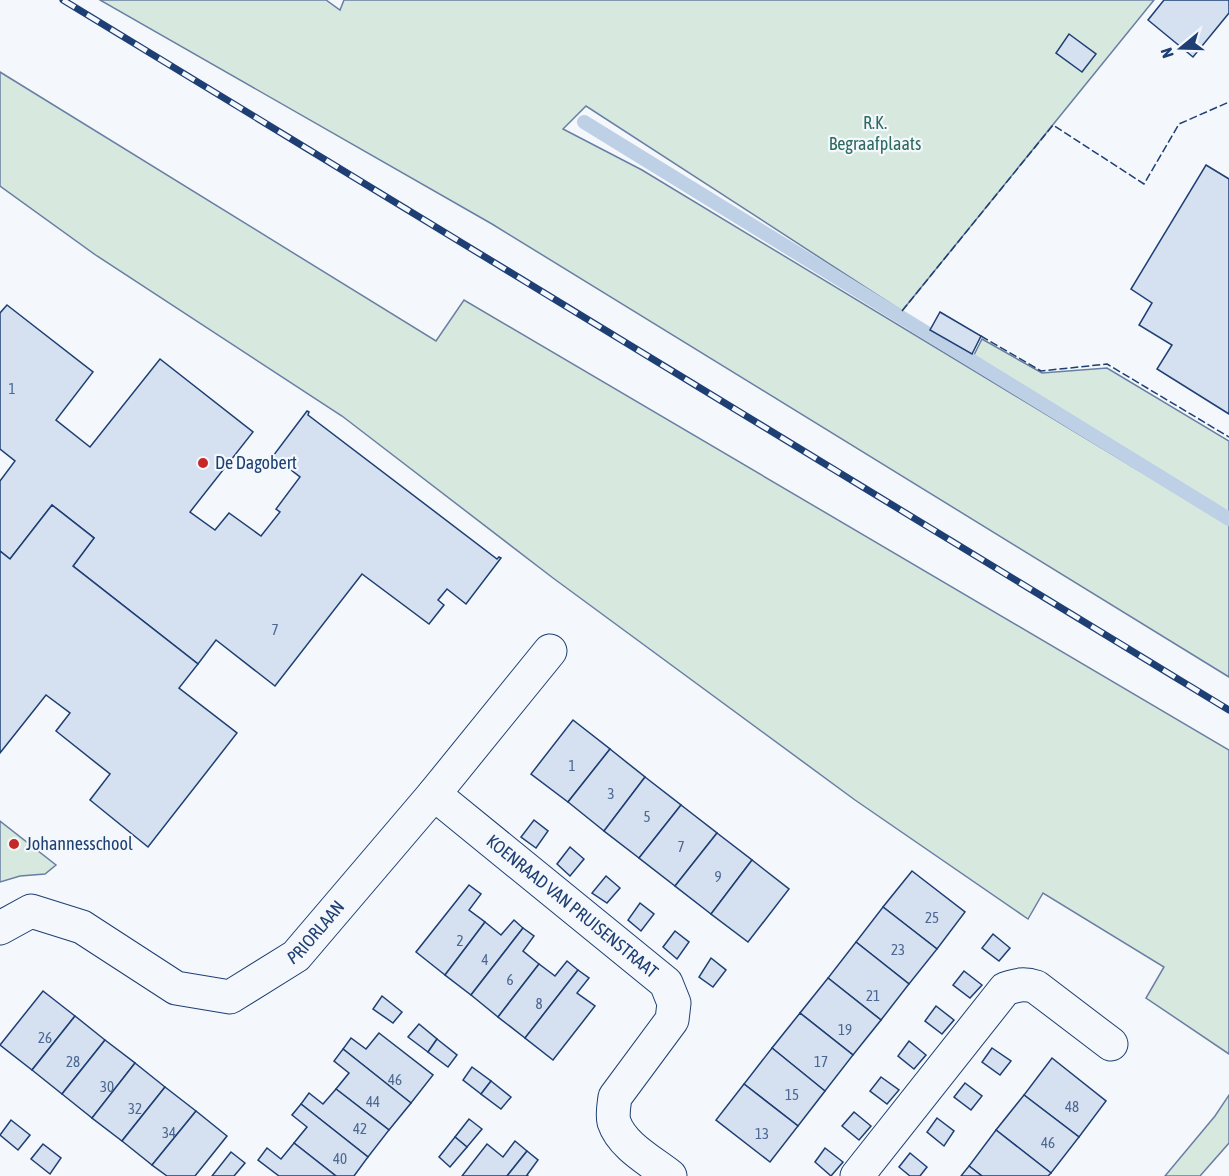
<svg xmlns="http://www.w3.org/2000/svg" width="1229" height="1176" font-family="'Asap Condensed',sans-serif">
<rect width="100%" height="100%" fill="#f4f7fb"/>
<g fill="#d7e8df" stroke="#687fa3" stroke-width="1.5">
<polygon points="100,0 326,0 340,10 344,0 1154,0 902,311 586,106 563,129 642,170 1229,525 1229,677 492,224"/>
<polygon points="0,72 436,341 464,300 1229,750 1229,1054 1146,998 1164,967 1043,893 1028,919 855,800 553,578 342,416 97,256 0,186"/>
<polygon points="982,339 1042,373 1107,368 1229,441 1229,519 972,359"/>
<polygon points="0,821 56,865 45,874 20,876 0,882"/>
<polygon points="1229,1095 1229,1143 1200,1176 1165,1176 1215,1116"/>
</g>
<g fill="none" stroke-linecap="round" stroke-linejoin="round">
<polyline stroke="#bed0e5" stroke-width="14" points="584,122 1229,519"/>
</g>
<g fill="#d5e0f0" stroke="#1d3f73" stroke-width="1.5">
<polygon points="1164,0 1229,0 1229,13 1193,57 1148,20"/>
<polygon points="1069,34 1096,54 1082,72 1056,53"/>
<polygon points="1206,165 1229,179 1229,414 1157,369 1172,345 1139,325 1152,303 1131,289"/>
<polygon points="7,305 93,372 56,420 90,447 160,359 253,432 190,512 215,530 229,513 261,536 280,512 276,509 300,477 273,456 307,411 309,412 308,415 497,559 499,557 501,558 466,604 447,589 438,600 444,605 429,624 362,574 275,686 216,640 198,664 73,566 94,538 52,505 10,559 0,551 0,481 15,461 0,449 0,313"/>
<polygon points="940,312 981,336 972,354 930,330"/>
<polygon points="52,505 94,538 73,566 198,664 179,688 237,733 148,847 90,800 110,774 56,731 70,713 46,695 0,753 0,551 10,559"/>
<polygon points="573,720 610,749 568,802 531,774"/>
<polygon points="610,749 645,777 604,831 568,802"/>
<polygon points="645,777 681,805 639,858 604,831"/>
<polygon points="681,805 717,833 675,886 639,858"/>
<polygon points="534,820 548,831 536,848 521,837"/>
<polygon points="717,833 752,860 711,914 675,886"/>
<polygon points="570,847 584,859 570,876 557,864"/>
<polygon points="752,860 789,889 748,942 711,914"/>
<polygon points="912,871 965,912 937,949 883,907"/>
<polygon points="606,876 620,888 607,903 592,893"/>
<polygon points="469,885 481,894 469,910 485,922 445,975 416,952"/>
<polygon points="640,903 654,914 641,931 628,920"/>
<polygon points="883,907 937,949 909,984 856,942"/>
<polygon points="514,920 523,928 471,995 445,975 485,922 501,935"/>
<polygon points="523,928 534,936 523,951 539,964 498,1017 471,995"/>
<polygon points="675,931 689,942 677,959 663,947"/>
<polygon points="993,934 1010,948 999,961 982,948"/>
<polygon points="856,942 909,984 881,1020 828,978"/>
<polygon points="711,958 726,970 713,987 699,977"/>
<polygon points="567,961 578,970 525,1038 498,1017 539,964 555,976"/>
<polygon points="578,970 589,978 577,993 595,1006 553,1060 525,1038"/>
<polygon points="964,971 982,985 970,998 953,985"/>
<polygon points="828,978 881,1020 853,1055 800,1013"/>
<polygon points="43,991 75,1016 32,1070 0,1045"/>
<polygon points="382,996 402,1012 393,1023 373,1009"/>
<polygon points="936,1006 954,1020 942,1034 925,1021"/>
<polygon points="800,1013 853,1055 825,1091 772,1048"/>
<polygon points="75,1016 105,1040 62,1094 32,1070"/>
<polygon points="419,1024 437,1039 428,1052 408,1037"/>
<polygon points="379,1033 433,1075 411,1103 343,1049 351,1038 366,1049"/>
<polygon points="437,1039 457,1055 448,1067 428,1052"/>
<polygon points="105,1040 135,1063 92,1118 62,1094"/>
<polygon points="909,1041 926,1055 914,1069 898,1056"/>
<polygon points="772,1048 825,1091 798,1126 744,1084"/>
<polygon points="992,1048 1011,1061 1000,1075 982,1062"/>
<polygon points="343,1049 411,1103 389,1130 336,1089 349,1073 334,1061"/>
<polygon points="1052,1058 1106,1101 1079,1137 1024,1095"/>
<polygon points="135,1063 165,1087 122,1141 92,1118"/>
<polygon points="472,1067 491,1081 481,1094 463,1080"/>
<polygon points="881,1077 899,1090 887,1104 870,1091"/>
<polygon points="491,1081 511,1097 501,1109 481,1094"/>
<polygon points="965,1083 982,1096 971,1110 954,1097"/>
<polygon points="744,1084 798,1126 770,1162 716,1120"/>
<polygon points="165,1087 196,1111 152,1165 122,1141"/>
<polygon points="336,1089 389,1130 368,1157 301,1104 309,1093 323,1104"/>
<polygon points="1024,1095 1079,1137 1051,1173 996,1130"/>
<polygon points="301,1104 368,1157 354,1176 336,1176 294,1143 307,1127 292,1115"/>
<polygon points="196,1111 227,1136 195,1176 167,1176 152,1165"/>
<polygon points="854,1112 871,1126 859,1140 842,1126"/>
<polygon points="937,1118 954,1131 944,1146 927,1132"/>
<polygon points="469,1119 482,1129 467,1147 455,1137"/>
<polygon points="11,1120 30,1135 18,1150 0,1135"/>
<polygon points="996,1130 1051,1173 1048,1176 982,1176 969,1166"/>
<polygon points="455,1137 467,1147 450,1167 439,1157"/>
<polygon points="515,1141 527,1151 507,1176 462,1176 487,1144 503,1157"/>
<polygon points="294,1143 336,1176 279,1176 258,1160 267,1148 281,1159"/>
<polygon points="43,1144 61,1158 50,1174 31,1159"/>
<polygon points="825,1148 843,1162 831,1176 815,1162"/>
<polygon points="527,1151 538,1160 527,1175 528,1176 507,1176"/>
<polygon points="231,1152 245,1163 234,1176 212,1176"/>
<polygon points="910,1153 927,1167 920,1176 910,1176 899,1167"/>
<polygon points="969,1166 982,1176 961,1176"/>
</g>
<g fill="none" stroke-linecap="round" stroke-linejoin="round">
<defs>
<g id="minor">
<path id="s1" d="M434,794L666,983L674,1003L672,1020L615,1097C614,1105 612,1114 614,1122C622,1146 651,1161 670,1176"/>
<path id="s2" d="M0,928L31,911L82,927L176,988L230,997L296,956L434,794L550,651"/>
<path d="M857,1176L1005,989C1016,985 1024,983 1036,987L1111,1044"/>
</g>
</defs>
<use href="#minor" stroke="#1d3f73" stroke-width="35"/>
<use href="#minor" stroke="#f4f7fb" stroke-width="33"/>
<defs>
<polyline id="rail" points="63,0 1229,710"/>
</defs>
<use href="#rail" stroke="#1d3f73" stroke-width="7"/>
<use href="#rail" stroke="#f4f7fb" stroke-width="4.5" stroke-dasharray="14" stroke-linecap="butt"/>
<g stroke="#1d3f73" stroke-width="1.5" stroke-dasharray="8 3" stroke-linecap="butt">
<polyline points="902,311 1053,125 1144,184 1179,124 1229,102"/>
<polyline points="981,336 1041,371 1107,364 1229,437"/>
</g>
</g>
<g fill="#c62828" stroke="#f4f7fb" stroke-width="2">
<circle cx="203" cy="463" r="6"/>
<circle cx="14" cy="844" r="6"/>
</g>
<g text-anchor="middle" stroke-width="4.5" stroke-linejoin="round" paint-order="stroke">
<g font-size="15" fill="#4b6792">
<text x="12" y="394">1</text>
<text x="275" y="635">7</text>
<text x="572" y="771">1</text>
<text x="611" y="799">3</text>
<text x="647" y="822">5</text>
<text x="681" y="852">7</text>
<text x="718" y="882">9</text>
<text x="932" y="923">25</text>
<text x="460" y="946">2</text>
<text x="898" y="955">23</text>
<text x="485" y="965">4</text>
<text x="510" y="985">6</text>
<text x="873" y="1001">21</text>
<text x="539" y="1009">8</text>
<text x="845" y="1035">19</text>
<text x="45" y="1043">26</text>
<text x="73" y="1067">28</text>
<text x="821" y="1067">17</text>
<text x="395" y="1085">46</text>
<text x="107" y="1092">30</text>
<text x="792" y="1100">15</text>
<text x="373" y="1107">44</text>
<text x="1072" y="1112">48</text>
<text x="135" y="1114">32</text>
<text x="360" y="1134">42</text>
<text x="169" y="1138">34</text>
<text x="762" y="1139">13</text>
<text x="1048" y="1148">46</text>
<text x="340" y="1164">40</text>
</g>
<g font-size="18" fill="#2c6c60" stroke="#f4f7fb">
<text x="875" y="129">R.K.<tspan x="875" dy="21">Begraafplaats</tspan></text>
</g>
<g font-size="18" fill="#1d3f73" stroke="#f4f7fb" text-anchor="start">
<text x="215" y="469">De Dagobert</text>
<text x="26" y="850">Johannesschool</text>
</g>
<g font-size="18" fill="#1d3f73" stroke="#f4f7fb">
<text dy="6" stroke="none"><textPath href="#s1" startOffset="178">KOENRAAD VAN PRUISENSTRAAT</textPath></text>
<text dy="6" stroke="none"><textPath href="#s2" startOffset="364">PRIORLAAN</textPath></text>
</g>
</g>
<g transform="translate(1181 48) rotate(251)" stroke="#f4f7fb" stroke-width="4.5" paint-order="stroke">
<path d="M0-4.5L10 22L0 15L-10 22Z" fill="#1d3f73"/>
<text y="-9" font-size="16" font-weight="bold" text-anchor="middle" fill="#1d3f73">N</text>
</g>
</svg>
